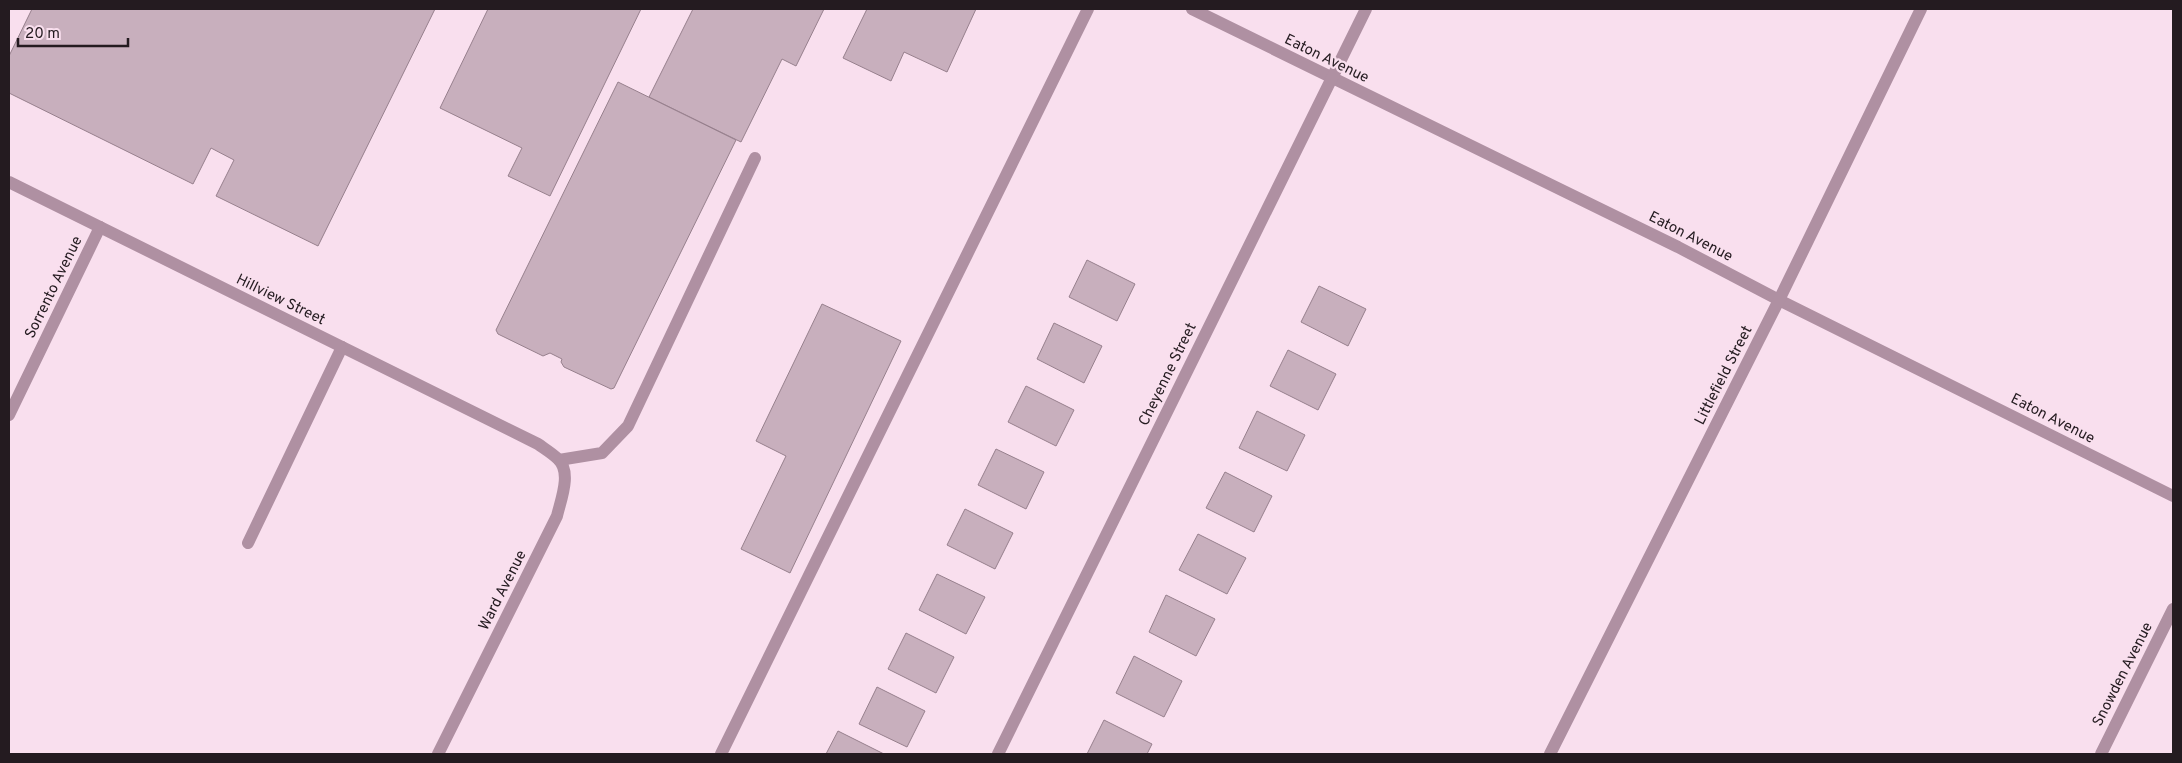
<svg xmlns="http://www.w3.org/2000/svg" width="2182" height="763" font-family="Overpass,sans-serif">
<rect width="100%" height="100%" fill="#f9dfee"/>
<g fill="#c8afbd" stroke="#97808d">
<polygon points="32,9 435,9 318,246 216,196 234,160 211,148 193,184 9,93 9,56"/>
<polygon points="488,9 641,9 550,196 508,176 522,148 440,108"/>
<polygon points="693,9 824,9 796,66 782,59 741,142 649,97"/>
<polygon points="867,9 976,9 947,72 904,52 891,81 843,58"/>
<polygon points="618,82 736,140 614,388 611,389 564,367 561,362 562,359 550,353 543,356 498,334 496,330"/>
<polygon points="1087,260 1135,284 1117,321 1069,297"/>
<polygon points="1319,286 1366,309 1348,346 1301,322"/>
<polygon points="822,304 901,341 790,573 741,549 786,456 756,441"/>
<polygon points="1054,323 1102,346 1084,383 1037,359"/>
<polygon points="1288,350 1336,374 1318,410 1270,386"/>
<polygon points="1026,386 1074,410 1056,446 1008,422"/>
<polygon points="1257,411 1305,435 1287,471 1239,448"/>
<polygon points="996,449 1044,472 1026,509 978,485"/>
<polygon points="1225,472 1272,496 1254,532 1206,508"/>
<polygon points="965,509 1013,533 995,569 947,545"/>
<polygon points="1198,534 1246,558 1227,594 1179,570"/>
<polygon points="937,574 985,597 966,634 919,610"/>
<polygon points="1166,595 1215,619 1196,656 1149,632"/>
<polygon points="906,633 954,657 936,693 888,669"/>
<polygon points="1134,656 1182,681 1164,717 1116,693"/>
<polygon points="877,687 925,711 907,747 859,724"/>
<polygon points="1104,720 1152,744 1147,754 1087,754"/>
<polygon points="838,731 884,754 826,754"/>
</g>
<g fill="none" stroke-linecap="round" stroke-linejoin="round">
<g stroke="#af90a2" stroke-width="12">
<polyline points="559,460 602,453 628,426 755,158"/>
<polyline points="248,543 342,347"/>
<polyline points="721,754 1088,9"/>
</g>
<g stroke="#af90a2" stroke-width="12">
<polyline points="1192,9 1678,247 1779,300 2173,496"/>
<path d="M9,182L538,444C545,449 552,453 558,459C572,472 561,499 557,516L438,754"/>
<polyline points="9,415 100,227"/>
<polyline points="998,754 1366,9"/>
<polyline points="1550,754 1779,300 1921,9"/>
<polyline points="2101,754 2173,609"/>
</g>
</g>
<g text-anchor="middle" stroke-width="4.5" stroke-linejoin="round" paint-order="stroke">
<g font-size="15" fill="#241b20" stroke="#f9dfee">
<text transform="translate(1327 58) rotate(26)" y="5">Eaton Avenue</text>
<text transform="translate(1691 236) rotate(27)" y="5">Eaton Avenue</text>
<text transform="translate(53 287) rotate(-64)" y="5">Sorrento Avenue</text>
<text transform="translate(281 299) rotate(26)" y="5">Hillview Street</text>
<text transform="translate(1167 374) rotate(-64)" y="5">Cheyenne Street</text>
<text transform="translate(1723 375) rotate(-63)" y="5">Littlefield Street</text>
<text transform="translate(2053 418) rotate(27)" y="5">Eaton Avenue</text>
<text transform="translate(502 590) rotate(-63)" y="5">Ward Avenue</text>
<text transform="translate(2122 674) rotate(-63)" y="5">Snowden Avenue</text>
</g>
</g>
<rect width="2182" height="763" fill="none" stroke="#241b20" stroke-width="20"/>
<path d="M18 38v8h110v-8" fill="none" stroke="#241b20" stroke-width="2.5"/>
<text x="25" y="38" font-size="15" fill="#241b20" stroke="#f9dfee" stroke-width="4" paint-order="stroke">20 m</text>
</svg>
